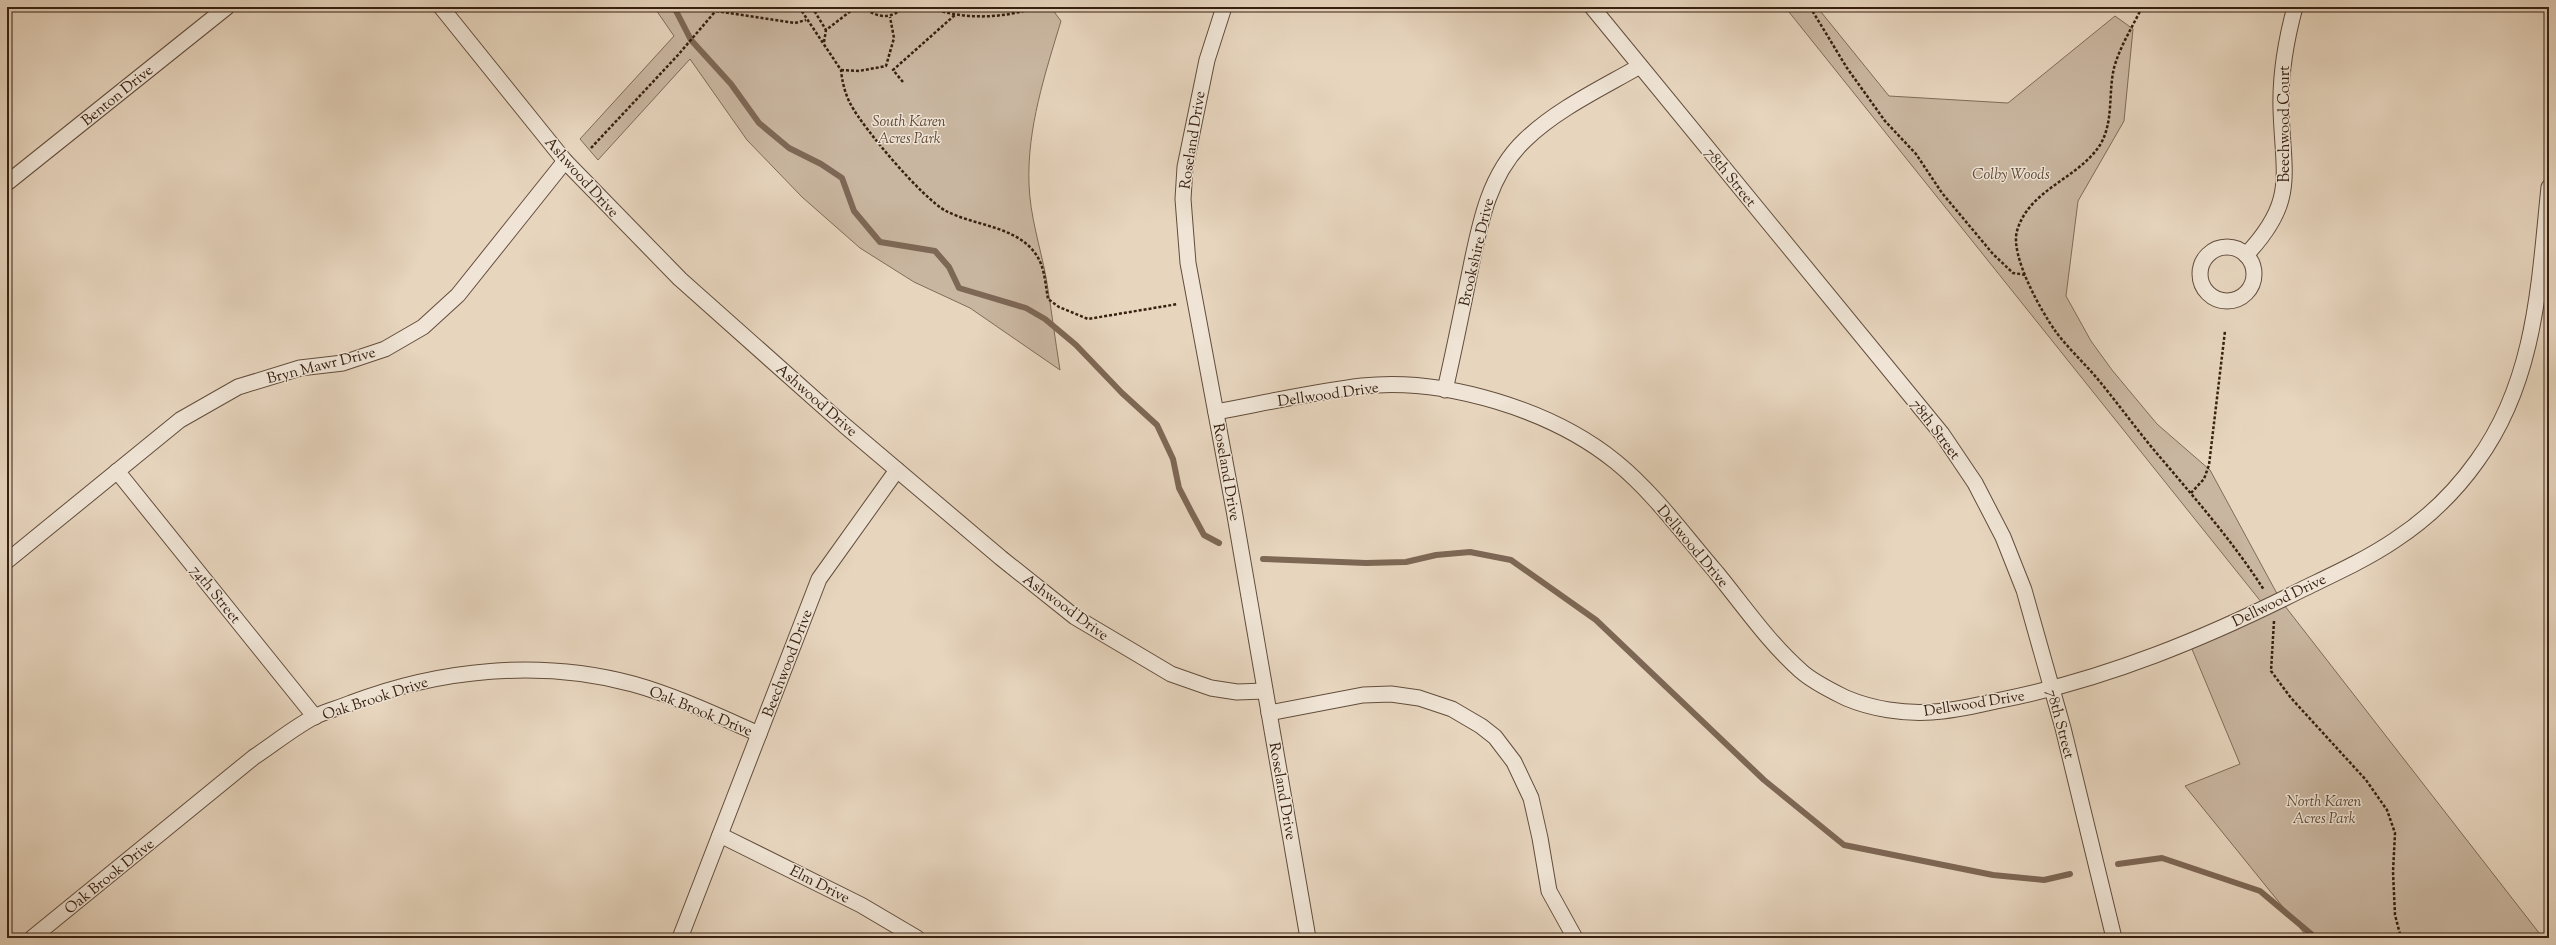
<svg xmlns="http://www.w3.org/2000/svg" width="2556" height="945" font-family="'Sorts Mill Goudy',serif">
<rect width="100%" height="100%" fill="#e7d5be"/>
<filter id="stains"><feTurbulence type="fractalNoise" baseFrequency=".005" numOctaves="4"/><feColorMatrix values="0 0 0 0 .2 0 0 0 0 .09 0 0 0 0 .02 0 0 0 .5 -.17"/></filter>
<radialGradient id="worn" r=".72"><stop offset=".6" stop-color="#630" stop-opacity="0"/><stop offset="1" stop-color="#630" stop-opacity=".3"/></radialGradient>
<g fill="#c9b6a0" stroke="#806b58">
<path d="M654,7H1054L1052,9L1061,21C1045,74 1027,128 1029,184C1030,216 1040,246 1046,277C1051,307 1055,339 1060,370L970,308L914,282L860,248L802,197L747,140L690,59L598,160L580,139L674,36Z"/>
<polygon points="1785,7 1817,7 1889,96 2008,103 2115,16 2133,29 2124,121 2078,201 2066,296 2091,341 2112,370 2157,424 2210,470 2281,601 2543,938 2308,938 2185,786 2240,764 2189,642 2266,608"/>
</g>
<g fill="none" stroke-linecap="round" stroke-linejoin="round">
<g stroke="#7d6755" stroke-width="6">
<polyline points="674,7 691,40 731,84 759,123 789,148 821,164 842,178 854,211 880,242 935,251 949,267 959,288 1026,308 1045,319 1076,345 1122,393 1157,425 1173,459 1179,488 1192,513 1204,535 1219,543"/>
<polyline points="1263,559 1366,563 1406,562 1436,555 1470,552 1511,560 1596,620 1764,780 1844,845 1993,875 2044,880 2070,874"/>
<polyline points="2118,864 2162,858 2260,891 2316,938"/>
</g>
<defs>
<g id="street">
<polyline points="441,7 565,161 680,279 844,425 1001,558 1075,617 1171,674 1211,688 1237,692 1265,691"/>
<polyline points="1224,7 1207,60 1185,167 1183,199 1188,263 1234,510 1308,938"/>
<polyline points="1592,7 1942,434 1975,483 2003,537 2024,590 2063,728 2114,938"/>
<polyline points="7,183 227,7"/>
<circle cx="2227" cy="274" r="27"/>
<path d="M2246,255C2297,201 2283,176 2281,109C2280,74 2286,40 2295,7"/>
<path d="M1445,390C1453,355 1460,321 1467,286C1478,234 1485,178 1525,140C1557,109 1602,88 1640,66"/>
<path d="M1216,412C1264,403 1313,392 1362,386C1445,377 1552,410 1616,462C1654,493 1684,535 1716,572C1743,605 1769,643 1801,671C1813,682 1832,691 1846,698C1872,709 1904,714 1932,712C1955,711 1978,705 2001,700C2107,679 2206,638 2303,589C2334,574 2367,559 2395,540C2427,519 2455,492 2477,461C2536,380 2539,283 2549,187"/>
<polyline points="117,471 315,717"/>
<polyline points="7,561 180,420 238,387 300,368 343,363 385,349 423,327 458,295 565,161"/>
<polyline points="1269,713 1363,695 1391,694 1419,698 1452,709 1481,726 1495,737 1514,762 1531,798 1540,838 1549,891 1575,938"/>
<polyline points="720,835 861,905 917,938"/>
<path d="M32,938L254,757C274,744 293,728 314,717C326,711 339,708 351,703C440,669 540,659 633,684C676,696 718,716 759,734"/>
<polyline points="680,938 819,579 897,470"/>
</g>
</defs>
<use href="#street" stroke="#634d3c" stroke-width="17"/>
<g stroke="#372010" stroke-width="2.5" stroke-dasharray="3 2" stroke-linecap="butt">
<path d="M799,7L841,70C842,81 845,94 851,105C864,129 922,198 946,211C976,227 1026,226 1041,264C1045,274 1046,288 1048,299L1059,307L1088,319L1178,304"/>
<polyline points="812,7 826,30"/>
<path d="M862,7C880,19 889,19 906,7"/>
<path d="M928,7C963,20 1002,19 1037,7"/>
<polyline points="1810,7 1847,68 1885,121 1916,154 1942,193 1993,254 2013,273 2026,275"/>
<path d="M2142,7C2132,28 2120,46 2114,68C2108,93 2114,122 2100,145C2078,179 2029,189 2017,231C2010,256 2041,311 2056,332C2068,348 2083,362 2096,377C2116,401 2134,426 2154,450C2192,495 2232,540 2264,590"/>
<polyline points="716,11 795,23 806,20"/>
<polyline points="824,42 826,30 856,7"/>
<polyline points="841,70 859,71 886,66 894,38 890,17"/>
<polyline points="903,82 893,70 956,14"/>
<polyline points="591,148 678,55 719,7"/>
<polyline points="2191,493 2204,479 2209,465 2225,331"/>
<polyline points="2274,621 2271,671 2291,698 2366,780 2387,810 2395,833 2393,872 2395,915 2401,938"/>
</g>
<use href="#street" stroke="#efe4d5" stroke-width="15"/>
</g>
<g text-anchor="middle" stroke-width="3" stroke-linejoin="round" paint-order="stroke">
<g font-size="15" fill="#372010" stroke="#efe4d5">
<text transform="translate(117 95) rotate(-39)" y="5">Benton Drive</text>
<text transform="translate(2284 124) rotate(-90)" y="5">Beechwood Court</text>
<text transform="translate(1192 140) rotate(-81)" y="5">Roseland Drive</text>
<text transform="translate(582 177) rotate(48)" y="5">Ashwood Drive</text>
<text transform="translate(1731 177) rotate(51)" y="5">78th Street</text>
<text transform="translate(1476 252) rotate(-77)" y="5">Brookshire Drive</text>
<text transform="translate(321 365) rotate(-14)" y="5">Bryn Mawr Drive</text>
<text transform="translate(1328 394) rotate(-8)" y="5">Dellwood Drive</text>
<text transform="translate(817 400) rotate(41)" y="5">Ashwood Drive</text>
<text transform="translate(1936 429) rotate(53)" y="5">78th Street</text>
<text transform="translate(1227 472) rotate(80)" y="5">Roseland Drive</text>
<text transform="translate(1693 546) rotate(50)" y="5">Dellwood Drive</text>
<text transform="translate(216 594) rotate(51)" y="5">74th Street</text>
<text transform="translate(2279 600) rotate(-26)" y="5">Dellwood Drive</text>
<text transform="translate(1066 607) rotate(36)" y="5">Ashwood Drive</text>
<text transform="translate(787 663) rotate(-69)" y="5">Beechwood Drive</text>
<text transform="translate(375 698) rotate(-18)" y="5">Oak Brook Drive</text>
<text transform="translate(1974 703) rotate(-9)" y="5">Dellwood Drive</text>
<text transform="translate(701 711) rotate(22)" y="5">Oak Brook Drive</text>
<text transform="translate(2061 724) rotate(75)" y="5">78th Street</text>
<text transform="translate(1283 791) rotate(80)" y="5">Roseland Drive</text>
<text transform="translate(109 876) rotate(-39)" y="5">Oak Brook Drive</text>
<text transform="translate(820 884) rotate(27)" y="5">Elm Drive</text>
</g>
<g font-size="15" font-style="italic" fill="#5c4634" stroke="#efe4d5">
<text x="909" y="126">South Karen<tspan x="909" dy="17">Acres Park</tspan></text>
<text x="2011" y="179">Colby Woods</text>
<text x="2324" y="806">North Karen<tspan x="2324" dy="17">Acres Park</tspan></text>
</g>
</g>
<rect width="2556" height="945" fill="none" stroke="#e7d5be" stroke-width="24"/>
<rect x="8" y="8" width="2540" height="929" fill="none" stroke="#372010" stroke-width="2"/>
<rect x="12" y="12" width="2532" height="921" fill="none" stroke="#372010"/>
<rect width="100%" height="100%" filter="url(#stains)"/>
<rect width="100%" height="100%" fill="url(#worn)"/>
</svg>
